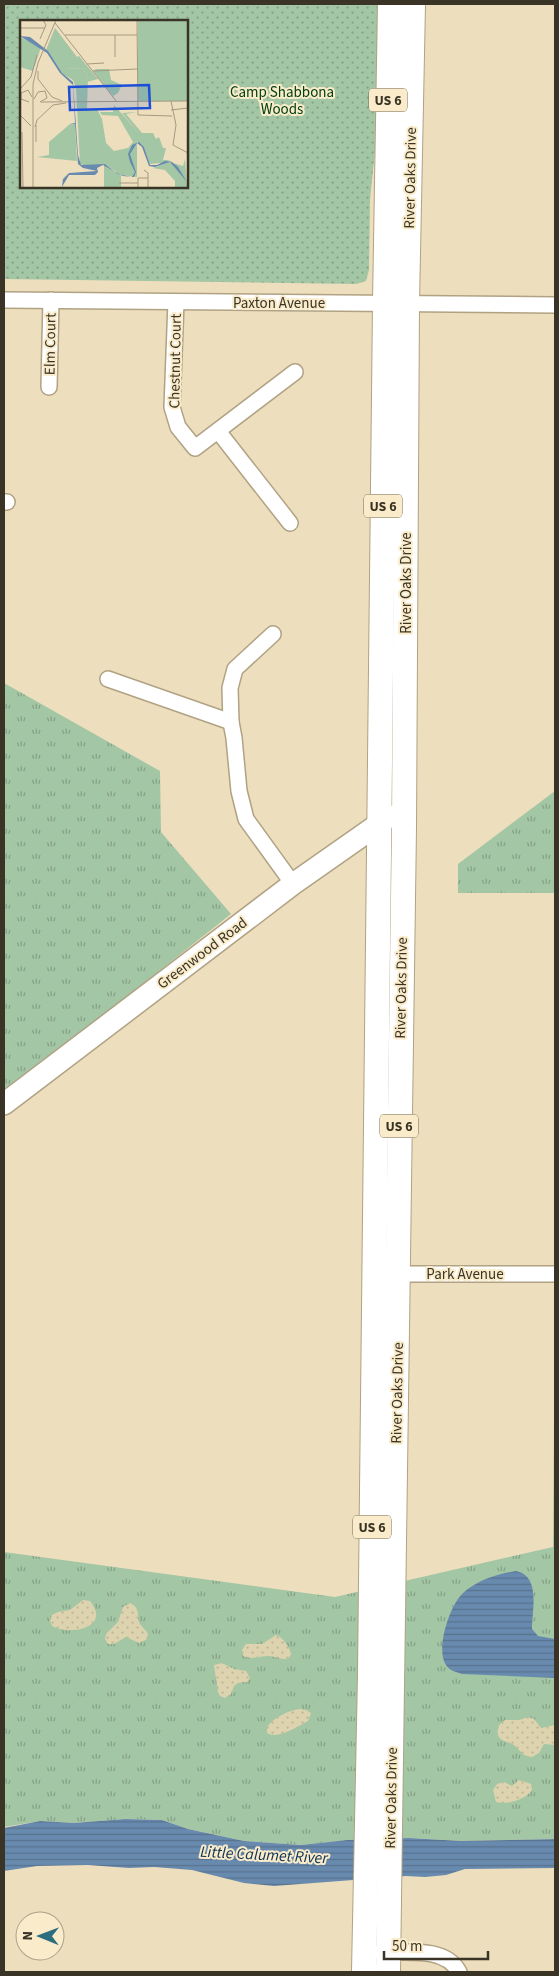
<svg xmlns="http://www.w3.org/2000/svg" width="559" height="1976" font-family="'Source Sans 3',sans-serif">
<defs>
<pattern id="grass-tufts" width="24" height="20" patternUnits="userSpaceOnUse" patternTransform="scale(1.25)"><rect width="24" height="20" fill="#a3c6a5"/><path d="M3 7l-1-3M5 7V3M7 7l1-3M15 17l-1-3M17 17v-4M19 17l1-3" fill="none" stroke="#86a286"/></pattern>
<pattern id="sand-dots" width="8" height="8" patternUnits="userSpaceOnUse" patternTransform="scale(1.25)"><rect width="8" height="8" fill="#ddd3ae"/><path d="M2 2h.1M6 6h.1" fill="none" stroke="#beb696" stroke-width="1.8" stroke-linecap="round"/></pattern>
<pattern id="park-dots" width="8" height="8" patternUnits="userSpaceOnUse" patternTransform="scale(1.25)"><rect width="8" height="8" fill="#a3c6a5"/><path d="M2 2h.1M6 6h.1" fill="none" stroke="#86a286" stroke-width="1.8" stroke-linecap="round"/></pattern>
<pattern id="water-rules" width="6" height="5" patternUnits="userSpaceOnUse" patternTransform="scale(1.25)"><rect width="6" height="5" fill="#688aaf"/><path d="M0 2.5h6" fill="none" stroke="#57728e"/></pattern>
</defs>
<rect width="100%" height="100%" fill="#eddebd"/>
<g fill="url(#grass-tufts)">
<polygon points="4,683 160,771 161,832 231,914 4,1094"/>
<polygon points="555,791 555,893 458,893 458,864"/>
<polygon points="555,1295 555,1839 461,1841 409,1838 347,1840 301,1845 244,1841 188,1829 162,1820 125,1819 74,1823 40,1821 4,1827 4,1552 335,1597 553,1547"/>
</g>
<g fill="url(#sand-dots)">
<path d="M83,1600L90,1601C112,1628 70,1636 52,1626L50,1621L52,1615L58,1612L70,1610Z"/>
<path d="M130,1603C141,1608 136,1615 140,1624C142,1627 146,1630 148,1634L147,1639L139,1643L126,1637L114,1644H108L105,1639L106,1634L118,1622L123,1607Z"/>
<path d="M276,1635C283,1637 290,1648 291,1654L289,1658C281,1661 276,1656 268,1656C259,1656 252,1660 243,1656L242,1650L246,1644H262Z"/>
<polygon points="222,1663 234,1669 246,1671 250,1678 247,1682 238,1683 234,1686 231,1694 225,1698 220,1696 218,1692 214,1665"/>
<path d="M300,1709L306,1710L311,1713L308,1721C298,1726 278,1740 267,1733V1727C273,1718 289,1710 300,1709Z"/>
<path d="M528,1717L534,1719L541,1728L555,1725V1745L544,1744L539,1753L532,1757C523,1756 522,1753 516,1747C509,1739 493,1744 499,1725L505,1720H519Z"/>
<path d="M519,1780L531,1784L532,1790C525,1800 507,1805 496,1802L493,1790L497,1784L504,1782L512,1786Z"/>
</g>
<path fill="url(#park-dots)" fill-rule="evenodd" d="M4,4H379L378,121L370,200L369,270L366,281L356,284L4,279ZM21,21H186V186H21Z"/>
<g fill="url(#water-rules)">
<path d="M516,1571C541,1576 532,1610 532,1629L538,1636L555,1639V1678L462,1674C456,1672 450,1671 446,1665C435,1649 450,1605 463,1593C478,1580 497,1574 516,1571Z"/>
<polygon points="125,1819 162,1820 188,1829 244,1841 301,1845 347,1840 409,1838 461,1841 555,1839 555,1868 465,1869 446,1875 425,1877 406,1876 274,1886 244,1883 192,1870 154,1867 129,1868 88,1865 37,1866 4,1871 4,1828 40,1821 74,1823"/>
</g>
<g fill="none" stroke-linecap="round" stroke-linejoin="round">
<defs>
<g id="street">
<polyline points="4,300 555,305"/>
<polyline points="176,302 172,407 178,427 195,448 295,372"/>
<polyline points="49,387 51,300"/>
<polyline points="218,431 290,523"/>
<polyline points="4,502 7,502"/>
<polyline points="273,634 235,669 230,688 231,722 234,738 239,791 246,819 293,884"/>
<polyline points="108,679 231,722"/>
<polyline points="389,1274 555,1274"/>
<path d="M381,1952C406,1953 445,1946 459,1972"/>
</g>
<polyline id="secondary" points="4,1104 293,884 390,816"/>
<g id="primary">
<polyline points="364,1972 370,1675 385,303 390,4"/>
<polyline points="388,1972 404,827 407,303 413,4"/>
</g>
</defs>
<use href="#street" stroke="#b0a283" stroke-width="18"/>
<use href="#secondary" stroke="#b0a283" stroke-width="24"/>
<use href="#primary" stroke="#b0a283" stroke-width="26"/>
<use href="#street" stroke="#fff" stroke-width="15"/>
<use href="#secondary" stroke="#fff" stroke-width="21"/>
<use href="#primary" stroke="#fff" stroke-width="24"/>
</g>
<g text-anchor="middle" stroke-width="4" stroke-linejoin="round" paint-order="stroke">
<g fill="#faecca" stroke="#736b57" stroke-width="1">
<rect x="369" y="88.5" width="38" height="23" rx="4"/>
<rect x="364" y="494.5" width="38" height="23" rx="4"/>
<rect x="380" y="1114.5" width="38" height="23" rx="4"/>
<rect x="353" y="1515.5" width="38" height="23" rx="4"/>
</g>
<g font-size="14" font-weight="bold" fill="#393426">
<text x="388" y="105">US 6</text>
<text x="383" y="511">US 6</text>
<text x="399" y="1131">US 6</text>
<text x="372" y="1532">US 6</text>
</g>
<g font-size="15" fill="#004111" stroke="#faecca">
<text x="282" y="97">Camp Shabbona<tspan x="282" dy="17">Woods</tspan></text>
</g>
<g font-size="15" fill="#393426" stroke="#faecca">
<text transform="translate(410 178) rotate(-89)" y="5">River Oaks Drive</text>
<text x="279" y="308">Paxton Avenue</text>
<text transform="translate(50 344) rotate(-89)" y="5">Elm Court</text>
<text transform="translate(175 361) rotate(-89)" y="5">Chestnut Court</text>
<text transform="translate(406 583) rotate(-90)" y="5">River Oaks Drive</text>
<text transform="translate(202 953) rotate(-37)" y="5">Greenwood Road</text>
<text transform="translate(401 988) rotate(-89)" y="5">River Oaks Drive</text>
<text x="465" y="1279">Park Avenue</text>
<text transform="translate(397 1393) rotate(-89)" y="5">River Oaks Drive</text>
<text transform="translate(391 1798) rotate(-89)" y="5">River Oaks Drive</text>
</g>
<g font-size="16" font-style="italic" fill="#093055" stroke="#faecca">
<text transform="translate(264 1854) rotate(3)" y="6">Little Calumet River</text>
</g>
</g>
<g transform="translate(20 20)">
<rect width="168" height="168" fill="#eddebd"/>
<path d="M62,48L68,56L67,89H77L82,99L86,123L94,131L108,128L113,122L98,96L82,95L80,92H93L94,85L117,111V157L101,155L85,144L68,147L60,144L56,68L53,60L46,56V49ZM76,49H89L91,60L102,65L98,73L93,76L73,51Z" fill="#a3c6a5"/>
<path d="M35,8L57,37L59,36L78,59L67,62L68,56L62,48L46,49V56L42,53L26,30ZM117,92L106,94L122,113H133L136,119L139,117L143,128H146L143,140H148L152,142L129,144L124,127L117,122V111L102,93ZM50,104H55L57,141L17,137L29,135V122ZM165,139L167,167H155V161L145,150L133,148L150,142L166,160L153,143L163,146Z" fill="#a3c6a5"/>
<path d="M118,0H167V81H118ZM0,17L21,27L13,51L0,47ZM84,145L101,155V167H84Z" fill="#a3c6a5"/>
<path d="M0,16L10,17L28,31L42,53L53,62L58,135L61,145L85,144L98,154L112,157L115,152L110,142L108,134L112,125L119,122L124,127L130,145H137L145,141L152,142L158,147L167,162L150,142L135,147L129,146L122,127L117,123L110,134L116,152L114,157L103,156L83,145L77,148L78,152L75,155H49L42,167L43,159L49,153L77,151L63,148L58,144L55,104H50L34,120L17,130L34,120L50,104L55,103L53,65L40,53L27,33Z" fill="#688aaf"/>
<path fill="none" stroke="#a59a81" stroke-width="1" d="M117,0L118,95L152,96M35,3L97,82M0,8H25M45,15H117M95,15V37M20,19L26,5L23,0M67,44L84,43M18,51V59L32,77L42,81M73,51L117,49M0,69L11,57L17,35M14,79L18,72L25,71L27,78L20,82M151,81L156,105L153,125L168,133M9,82L1,79V73L8,70L12,77M21,82L168,81M151,90L168,88M0,95L11,106M15,107L17,100L33,85L46,83M2,112L3,167M16,122V105M124,150L128,153V167M99,163H118M13,167V64L18,43L36,0M118,167V158H128"/>
<path fill="#1d4ed8" fill-opacity="0.15" stroke="#1d4ed8" stroke-width="2.5" d="M129,65L130,88L50,90L49,67Z"/>
<rect width="168" height="168" fill="none" stroke="#393426" stroke-width="2.5"/>
</g>
<rect width="559" height="1976" fill="none" stroke="#393426" stroke-width="10"/>
<g transform="translate(40 1936) rotate(271)"><circle r="24" fill="#faecca" stroke="#ada288"/>
<path d="M0-4L9 19L0 12L-9 19Z" fill="#2b6e80"/>
<text y="-8" font-size="14" font-weight="bold" text-anchor="middle" fill="#393426">N</text>
</g>
<path d="M384 1951v8h104v-8" fill="none" stroke="#393426" stroke-width="2.5"/>
<text x="392" y="1951" font-size="15" fill="#393426" stroke="#faecca" stroke-width="4" paint-order="stroke">50 m</text>
</svg>
